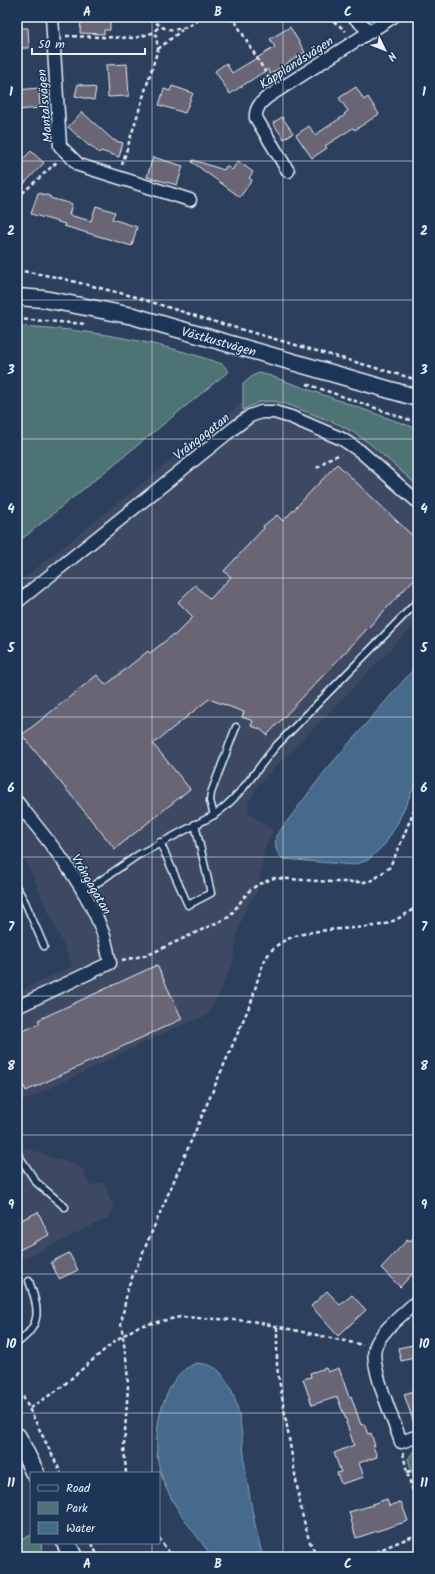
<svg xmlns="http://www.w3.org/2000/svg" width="435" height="1574" font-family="Kalam,sans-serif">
<rect width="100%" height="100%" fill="#2c3f5d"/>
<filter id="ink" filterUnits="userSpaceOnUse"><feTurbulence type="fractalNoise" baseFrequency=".025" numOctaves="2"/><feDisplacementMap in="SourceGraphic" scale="8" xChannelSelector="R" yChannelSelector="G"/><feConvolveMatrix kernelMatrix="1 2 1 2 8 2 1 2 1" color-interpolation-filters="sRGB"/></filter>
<g filter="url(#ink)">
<g fill="#3e4a64">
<polygon points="272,401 284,403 299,408 353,432 368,442 418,486 418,621 258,785 248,803 248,810 252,815 273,831 265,847 257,892 245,910 238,931 233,964 208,1015 172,1029 17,1104 17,992 73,966 17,842 17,584 243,402 244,409 259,402"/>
<polygon points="17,1133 24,1147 82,1168 90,1186 103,1182 114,1208 108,1218 17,1262"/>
</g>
<g fill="#4d7375" stroke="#9ab2b6">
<path d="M17,326C86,329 157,341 222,364L229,371L17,543Z"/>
<polygon points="259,373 271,376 418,429 418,486 368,442 353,432 338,424 284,403 272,401 259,402 243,410 243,384 254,375"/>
<polygon points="418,1445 418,1491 408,1459"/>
<polygon points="31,1535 31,1543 41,1543 43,1557 17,1557 17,1542"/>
</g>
<g fill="#446b8c" stroke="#86a1b7">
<path d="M418,664V778L398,822L385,844L368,860L354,865L283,859C275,852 275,846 276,836L326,770Z"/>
<path d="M196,1363C210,1364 218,1367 226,1380C242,1403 242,1445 246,1473C250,1501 255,1529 263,1557H212C184,1517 153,1487 157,1435C158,1422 160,1410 165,1399C172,1382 178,1371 196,1363Z"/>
</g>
<g fill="#696574" stroke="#e8f1f8">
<polygon points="91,17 110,17 110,30 104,30 104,34 80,33 81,20 91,20"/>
<polygon points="290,27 305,52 270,74 268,69 230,94 215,71 226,63 232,73 275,47 270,39"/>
<polygon points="17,28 28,28 29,48 17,48"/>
<polygon points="127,64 129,96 108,97 106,65"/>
<polygon points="78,84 96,88 94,100 75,96"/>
<polygon points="172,86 193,93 185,113 159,105 164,89 170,91"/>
<polygon points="356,87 364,100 368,97 379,114 355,130 353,128 325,146 327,148 312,158 296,135 309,126 315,135 345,115 344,114 348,111 339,98"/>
<polygon points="39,88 40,108 17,110 17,90"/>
<polygon points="82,112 113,140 123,143 119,157 101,151 99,153 90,145 89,146 68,127"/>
<polygon points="282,117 293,133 284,139 273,123"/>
<polygon points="31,151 44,163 17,191 17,165"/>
<polygon points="153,157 183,166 177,185 147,177"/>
<polygon points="193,160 224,170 226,166 232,170 238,161 253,172 249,178 252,180 240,197 192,162"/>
<polygon points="38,193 50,196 50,198 72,204 69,215 91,221 96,206 115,212 112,219 137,227 132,246 64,226 65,224 31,214"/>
<polygon points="337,464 418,541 418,575 267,735 260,729 251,726 253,721 242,717 244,712 209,699 153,744 190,789 115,849 22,735 97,675 106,685 148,651 150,653 173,635 174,636 193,617 178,602 195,585 210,599 231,577 224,571 264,528 263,526 277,515 283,521"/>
<polygon points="157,965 182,1019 26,1091 17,1071 17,1034 40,1023 38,1020"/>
<polygon points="38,1212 49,1235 17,1251 17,1222"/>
<polygon points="418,1233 418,1268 400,1287 381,1268 408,1239 410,1241"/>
<polygon points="69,1253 78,1270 59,1279 51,1262"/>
<polygon points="327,1291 340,1305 352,1295 366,1310 338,1336 311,1306"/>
<polygon points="418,1344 418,1357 401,1361 398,1348"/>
<polygon points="326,1368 328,1372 339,1368 349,1397 351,1396 361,1425 364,1424 368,1434 371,1433 375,1446 373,1446 377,1457 359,1463 364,1477 341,1484 337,1473 341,1472 334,1453 354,1445 346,1422 347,1422 337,1397 312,1405 303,1379 311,1377 310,1373"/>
<polygon points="418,1390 418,1429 416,1429 404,1394"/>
<polygon points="387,1499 389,1506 401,1502 408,1521 356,1538 349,1512 373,1505 372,1504"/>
</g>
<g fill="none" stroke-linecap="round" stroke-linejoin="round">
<defs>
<g id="service">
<polyline points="214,815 210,801 211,793 236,727"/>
<polyline points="160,842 188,905 211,893 195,824"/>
<polyline points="17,888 25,902 44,946"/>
<path d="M84,892L138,855L214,815C241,797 256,769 277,745L418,601"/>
<polyline points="17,1153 36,1182 65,1207"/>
<path d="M17,1343C44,1324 38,1307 29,1281"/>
</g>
<g id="minor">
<polyline points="52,17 60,146 79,165 190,200"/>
<polyline points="354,17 370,32"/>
<path d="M288,171L256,118C255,108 261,102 269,96L393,17"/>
<polyline points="17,602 234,428 250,416 261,412 274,412 291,417 342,439 360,451 418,502"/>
<path d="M17,802C50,843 85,883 103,933C106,942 108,953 110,963L17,1007"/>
<path d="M418,1300C406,1312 380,1331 375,1348C370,1367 394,1421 401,1442L418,1436"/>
</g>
<polyline id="tertiary" points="17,297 44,299 133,316 418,398"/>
<g id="secondary">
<polyline points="17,1437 35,1473"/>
<polyline points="66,1543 73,1557"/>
</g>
</defs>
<use href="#service" stroke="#e8f1f8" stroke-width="9"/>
<use href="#minor" stroke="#e8f1f8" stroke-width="15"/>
<use href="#tertiary" stroke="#e8f1f8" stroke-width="19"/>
<use href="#secondary" stroke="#e8f1f8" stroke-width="21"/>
<g stroke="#e8f1f8" stroke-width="2.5" stroke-dasharray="4 3" stroke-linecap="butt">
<path d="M152,17C163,37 188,30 201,17"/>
<polyline points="222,17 235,21 270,80"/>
<polyline points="328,17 346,31"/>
<polyline points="66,36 135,38 152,33 160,26"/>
<polyline points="158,49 182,30"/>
<polyline points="122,165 158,49 155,30"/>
<polyline points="17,198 58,161"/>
<polyline points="17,270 56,277 132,296 212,321 418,380"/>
<polyline points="17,319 87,324"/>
<polyline points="307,384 418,423"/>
<polyline points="317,468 328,459 341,454"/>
<polyline points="122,960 148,955 229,917 248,892 257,885 274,878 333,882 364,882 373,880 389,868 398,850 418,800"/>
<polyline points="277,1327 277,1367 301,1510 309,1540 317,1557"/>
<polyline points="17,1384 61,1473"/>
<polyline points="30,1408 59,1389 116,1340 139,1326 180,1317 252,1321 363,1345"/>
<polyline points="403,1453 407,1472 418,1507"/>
<polyline points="407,1472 418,1469"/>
<path d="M126,1473L124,1446L128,1387L127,1365L121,1324L128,1287L252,1000C257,984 260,964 271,951C294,924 353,932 385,924C397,920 408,913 418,906"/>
<polyline points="159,1538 172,1557"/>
<polyline points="92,1543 98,1557"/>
<polyline points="363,1557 418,1534"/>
</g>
<use href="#service" stroke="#1d3557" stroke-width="6"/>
<use href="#minor" stroke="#1d3557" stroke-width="12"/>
<use href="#tertiary" stroke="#1d3557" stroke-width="16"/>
<use href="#secondary" stroke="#1d3557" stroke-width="18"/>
</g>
</g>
<path fill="none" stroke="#e8f1f8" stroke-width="1" stroke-opacity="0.55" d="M152,17V1473M283,17V1557M17,161H418M17,300H418M17,439H418M17,578H418M17,717H418M17,857H418M17,996H418M17,1135H418M17,1274H418M17,1413H418M152,1543V1557"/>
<g text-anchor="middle" stroke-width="3" stroke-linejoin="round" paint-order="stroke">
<g font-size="13" fill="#e8f1f8" stroke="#1d3557">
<text transform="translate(296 62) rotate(-33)" y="5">Kapplandsvägen</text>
<text transform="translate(44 106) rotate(-95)" y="5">Mantalsvägen</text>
<text transform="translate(219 341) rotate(16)" y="5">Västkustvägen</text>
<text transform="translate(201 436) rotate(-38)" y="5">Vrångagatan</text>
<text transform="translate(92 884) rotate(60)" y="5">Vrångagatan</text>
</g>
</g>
<rect width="435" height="1574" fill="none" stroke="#1d3557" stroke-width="44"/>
<rect x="30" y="1472" width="130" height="72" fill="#1d3557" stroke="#6e8097"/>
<rect x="38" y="1485" width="20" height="6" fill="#1d3557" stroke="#6e8097"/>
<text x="66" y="1492" font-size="12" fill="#e8f1f8">Road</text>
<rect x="38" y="1502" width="20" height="12" fill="#4d7375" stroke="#6e8097"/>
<text x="66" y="1512" font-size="12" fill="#e8f1f8">Park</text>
<rect x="38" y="1522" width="20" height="12" fill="#446b8c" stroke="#6e8097"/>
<text x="66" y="1532" font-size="12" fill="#e8f1f8">Water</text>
<g transform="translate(385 50) rotate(133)" stroke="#1d3557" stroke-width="3" paint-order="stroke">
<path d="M0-3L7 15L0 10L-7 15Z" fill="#e8f1f8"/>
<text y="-6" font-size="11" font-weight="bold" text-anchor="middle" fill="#e8f1f8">N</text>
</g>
<path d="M32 48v6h113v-6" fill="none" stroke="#e8f1f8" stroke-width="2"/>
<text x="38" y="48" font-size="12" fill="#e8f1f8" stroke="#1d3557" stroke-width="3" paint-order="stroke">50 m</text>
<rect x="22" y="22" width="391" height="1530" fill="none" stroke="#e8f1f8" stroke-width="1.5"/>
<g font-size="13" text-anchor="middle" font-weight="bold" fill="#e8f1f8">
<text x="87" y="16">A</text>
<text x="218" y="16">B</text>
<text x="348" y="16">C</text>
<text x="11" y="96">1</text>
<text x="424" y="96">1</text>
<text x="11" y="235">2</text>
<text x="424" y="235">2</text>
<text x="11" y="374">3</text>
<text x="424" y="374">3</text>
<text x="11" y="513">4</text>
<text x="424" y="513">4</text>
<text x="11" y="652">5</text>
<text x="424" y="652">5</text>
<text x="11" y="792">6</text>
<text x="424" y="792">6</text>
<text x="11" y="931">7</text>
<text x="424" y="931">7</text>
<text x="11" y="1070">8</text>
<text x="424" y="1070">8</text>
<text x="11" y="1209">9</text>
<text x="424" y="1209">9</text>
<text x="11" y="1348">10</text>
<text x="424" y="1348">10</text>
<text x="11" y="1487">11</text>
<text x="424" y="1487">11</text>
<text x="87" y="1568">A</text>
<text x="218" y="1568">B</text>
<text x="348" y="1568">C</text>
</g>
</svg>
